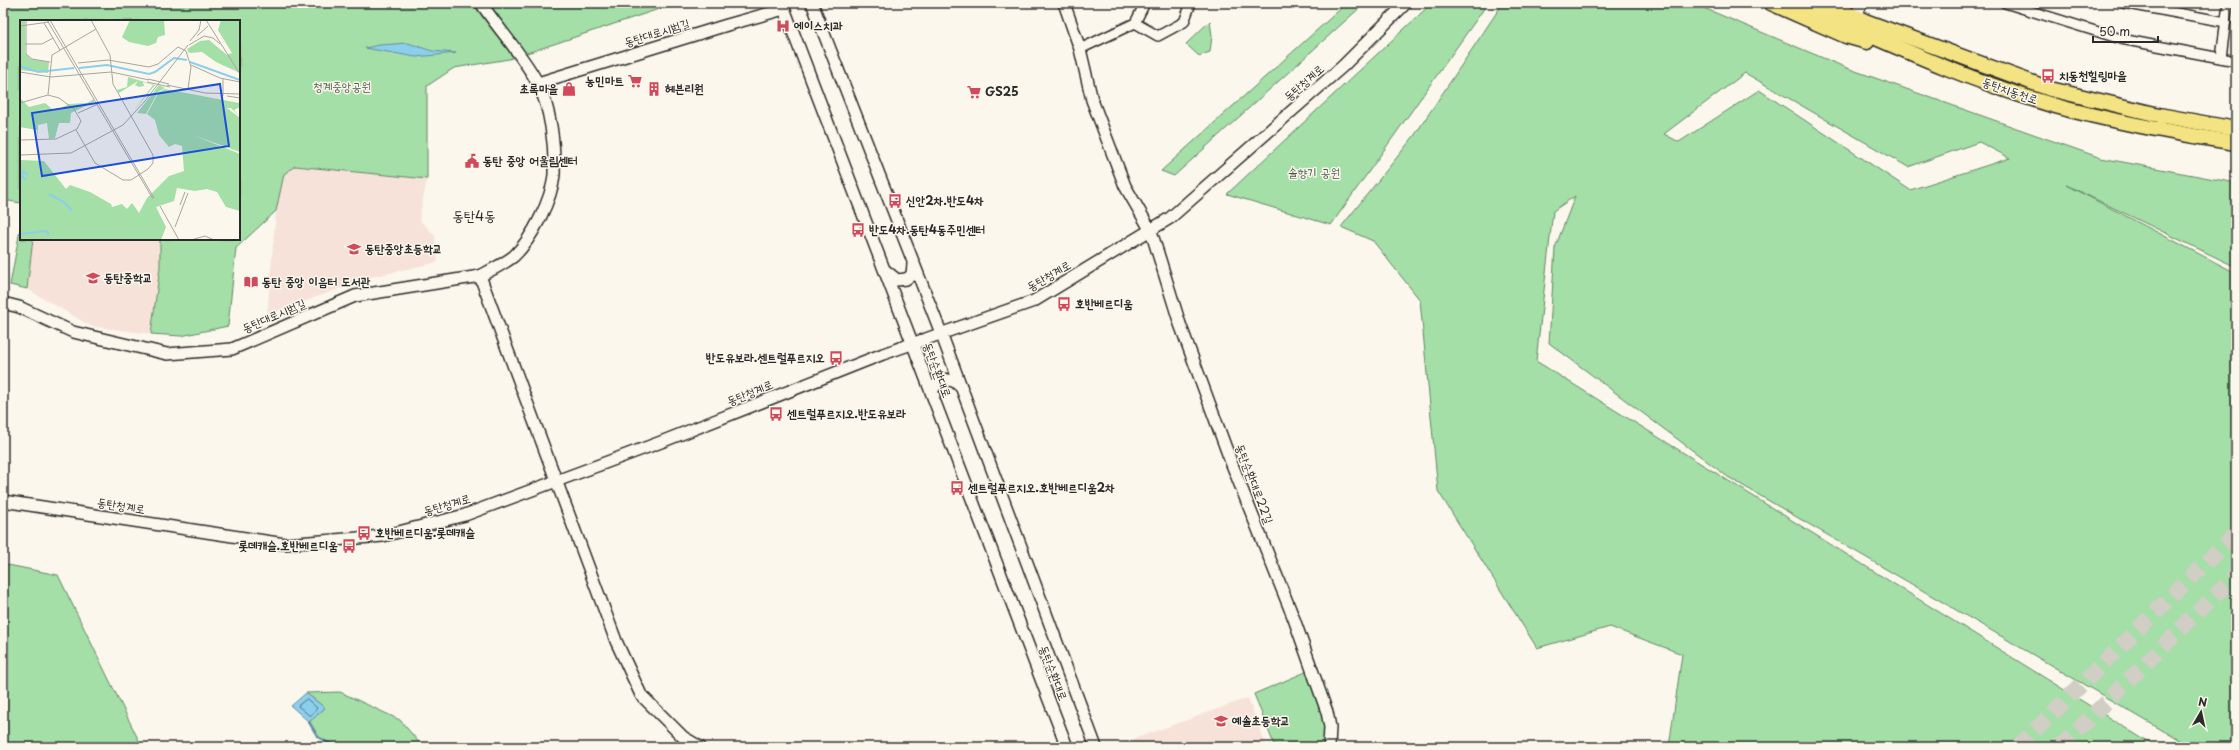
<svg xmlns="http://www.w3.org/2000/svg" width="2239" height="750" font-family="'Playpen Sans','Poor Story',sans-serif">
<rect width="100%" height="100%" fill="#fbf7ec"/>
<filter id="ink" filterUnits="userSpaceOnUse"><feTurbulence type="fractalNoise" baseFrequency=".025" numOctaves="2"/><feDisplacementMap in="SourceGraphic" scale="8" xChannelSelector="R" yChannelSelector="G"/><feConvolveMatrix kernelMatrix="1 2 1 2 8 2 1 2 1" color-interpolation-filters="sRGB"/></filter>
<g filter="url(#ink)">
<g fill="#f6e2d8">
<polygon points="295,166 427,179 419,219 435,236 438,262 372,277 267,315 276,211 284,174"/>
<polygon points="33,239 160,239 160,267 151,334 91,326 27,289"/>
<polygon points="1248,698 1266,747 1125,747 1123,743"/>
</g>
<g fill="#a3dfa6" stroke="#678568" fill-rule="evenodd">
<polygon points="3,3 677,3 509,59 454,68 427,86 427,179 295,166 284,174 276,211 236,248 228,326 181,336 151,334 160,267 160,239 239,239 239,21 21,21 21,203 3,200"/>
<polygon points="1347,3 1365,3 1174,176 1161,171"/>
<polygon points="1432,3 1488,3 1331,225 1227,194"/>
<path d="M1503,3H1692L1847,68L2101,158L2236,183V267L2066,185L2236,273V747H2191L1728,477L1549,343L1555,248L1575,196L1553,211L1536,361L2156,747H1669L1682,654L1610,627L1537,648L1438,491L1420,300L1373,241L1341,227L1414,136ZM1745,73L1908,167L1979,142L2010,158L1910,190L1759,90L1679,142L1664,134Z"/>
<polygon points="1210,21 1212,36 1210,52 1199,56 1186,44"/>
<polygon points="21,224 21,239 33,239 27,289 10,285"/>
<polygon points="3,564 58,575 142,747 3,747"/>
<polygon points="1308,671 1325,715 1326,747 1275,747 1254,694"/>
<polygon points="340,692 400,720 423,747 336,747 318,737 309,722 325,708 306,693"/>
</g>
<g fill="#8ccfed" stroke="#658d9f">
<polygon points="408,43 432,51 456,53 416,57 365,48 380,45"/>
<polygon points="306,693 325,708 309,722 291,706"/>
</g>
<g fill="none" stroke-linecap="round" stroke-linejoin="round">
<polygon stroke="#526d79" stroke-width="1" points="307,699 317,708 310,716 298,706"/>
<polyline stroke="#658d9f" stroke-width="2.5" points="309,722 318,737 336,747"/>
<g stroke="#d1cec5" stroke-width="16" stroke-dasharray="16 8" stroke-linecap="butt">
<polyline points="2018,747 2236,533"/>
<polyline points="2060,747 2236,575"/>
</g>
<defs>
<g id="minor">
<polyline points="2005,3 2121,39 2236,61"/>
<polyline points="2123,3 2226,22"/>
<polyline points="1135,23 1158,36 1184,22 1190,6 1187,3"/>
<polyline points="1080,49 1135,23 1145,3"/>
<polyline points="2221,58 2228,3"/>
</g>
<g id="tertiary">
<polyline points="782,3 1067,747"/>
<polyline points="812,3 941,333 1096,747"/>
<polyline points="1064,3 1080,49 1092,100 1125,186 1151,231 1180,324 1231,462 1294,619 1327,712 1330,727 1329,747"/>
<polyline points="1859,9 1862,3"/>
<polyline points="538,83 727,25 784,9"/>
<polyline points="886,271 897,280 906,279 912,275 913,264"/>
<polyline points="480,276 616,641 641,695 683,737 700,747"/>
<path d="M3,303L19,307L73,332L167,354L232,349L355,296L480,276C491,270 504,264 514,256C532,239 552,199 554,175C555,145 551,108 537,82C522,54 499,30 481,3"/>
<polyline points="934,396 932,390 942,379 954,381 961,387"/>
<polyline points="3,501 285,544 383,536 465,515 661,442 883,354 1034,301 1170,218 1343,66 1406,3"/>
</g>
<g id="primary">
<polyline points="1771,3 1846,36 1867,42"/>
<path d="M1795,3C1879,39 1964,79 2052,105C2112,122 2174,133 2236,143"/>
<polyline points="1824,3 1865,21 2050,89 2159,115 2236,129"/>
</g>
</defs>
<use href="#minor" stroke="#2b2b2b" stroke-width="12"/>
<use href="#tertiary" stroke="#2b2b2b" stroke-width="14"/>
<use href="#primary" stroke="#2b2b2b" stroke-width="17"/>
<use href="#minor" stroke="#fbf7ec" stroke-width="9"/>
<use href="#tertiary" stroke="#fbf7ec" stroke-width="11"/>
<use href="#primary" stroke="#f4e382" stroke-width="14"/>
</g>
</g>
<defs>
<symbol id="hospital-bare" viewBox="-9 -9 18 18"><path d="M-5-5h3v3.5h4V-5h3V5h-3V1.5h-4V5h-3Z" fill="#d1495b" stroke="#fbf7ec" stroke-width="2.5" paint-order="stroke"/></symbol>
<symbol id="bus-bare" viewBox="-9 -9 18 18"><path d="M-5-6H5V4H4V6H2V4H-2V6H-4V4H-5ZM-3.5-4V0h7V-4ZM-3.5 1.2v1.5H-2V1.2ZM2 1.2v1.5H3.5V1.2Z" fill="#d1495b" stroke="#fbf7ec" stroke-width="2.5" paint-order="stroke"/></symbol>
<symbol id="supermarket-bare" viewBox="-9 -9 18 18"><path d="M-6-5.5h2.5l.6 2H6L4.5 2H-2.5L-4.4-4H-6ZM-1.5 3.2a1.3 1.3 0 1 0 .1 0ZM3 3.2a1.3 1.3 0 1 0 .1 0Z" fill="#d1495b" stroke="#fbf7ec" stroke-width="2.5" paint-order="stroke"/></symbol>
<symbol id="shop-bare" viewBox="-9 -9 18 18"><path d="M-5-2.5h2.3a2.7 3.5 0 0 1 5.4 0H5L5.5 6h-11ZM-1.5-2.5h3a1.5 2.3 0 0 0-3 0Z" fill="#d1495b" stroke="#fbf7ec" stroke-width="2.5" paint-order="stroke"/></symbol>
<symbol id="building-bare" viewBox="-9 -9 18 18"><path d="M-4-6H4V6H1V3H-1V6H-4ZM-2.5-4.3h1.7v1.8h-1.7ZM.8-4.3h1.7v1.8H.8ZM-2.5-1h1.7V.8h-1.7ZM.8-1h1.7V.8H.8Z" fill="#d1495b" stroke="#fbf7ec" stroke-width="2.5" paint-order="stroke"/></symbol>
<symbol id="civic-bare" viewBox="-9 -9 18 18"><path d="M-.6-6.5H3V-4.5H.6V-3L4-1V1h2V6H-6V1h2V-1L-.6-3ZM-1.2 2.5V6h2.4V2.5Z" fill="#d1495b" stroke="#fbf7ec" stroke-width="2.5" paint-order="stroke"/></symbol>
<symbol id="school-bare" viewBox="-9 -9 18 18"><path d="M0-5L7-2L0 1L-7-2ZM-4 1L0 2.5L4 1V4Q0 6-4 4Z" fill="#d1495b" stroke="#fbf7ec" stroke-width="2.5" paint-order="stroke"/></symbol>
<symbol id="library-bare" viewBox="-9 -9 18 18"><path d="M-6-4Q-3-5.5-.7-3.5V5Q-3 3-6 4ZM6-4Q3-5.5 .7-3.5V5Q3 3 6 4Z" fill="#d1495b" stroke="#fbf7ec" stroke-width="2.5" paint-order="stroke"/></symbol>
</defs>
<g fill-rule="evenodd">
<use href="#hospital-bare" x="773" y="16" width="20" height="20"/>
<use href="#bus-bare" x="2038" y="66" width="20" height="20"/>
<use href="#supermarket-bare" x="625" y="71" width="20" height="20"/>
<use href="#shop-bare" x="559" y="79" width="20" height="20"/>
<use href="#building-bare" x="644" y="79" width="20" height="20"/>
<use href="#supermarket-bare" x="964" y="82" width="20" height="20"/>
<use href="#civic-bare" x="462" y="151" width="20" height="20"/>
<use href="#bus-bare" x="885" y="191" width="20" height="20"/>
<use href="#bus-bare" x="848" y="220" width="20" height="20"/>
<use href="#school-bare" x="344" y="239" width="20" height="20"/>
<use href="#school-bare" x="83" y="268" width="20" height="20"/>
<use href="#library-bare" x="241" y="272" width="20" height="20"/>
<use href="#bus-bare" x="1054" y="294" width="20" height="20"/>
<use href="#bus-bare" x="826" y="348" width="20" height="20"/>
<use href="#bus-bare" x="766" y="404" width="20" height="20"/>
<use href="#bus-bare" x="947" y="478" width="20" height="20"/>
<use href="#bus-bare" x="354" y="523" width="20" height="20"/>
<use href="#bus-bare" x="339" y="536" width="20" height="20"/>
<use href="#school-bare" x="1211" y="711" width="20" height="20"/>
</g>
<g text-anchor="middle" stroke-width="3" stroke-linejoin="round" paint-order="stroke">
<g font-size="12" font-weight="bold" fill="#2b2b2b" stroke="#fbf7ec" text-anchor="start">
<text x="794" y="30">에이스치과</text>
<text x="2059" y="80">치동천힐링마을</text>
<text x="624" y="85" text-anchor="end">농민마트</text>
<text x="558" y="93" text-anchor="end">초록마을</text>
<text x="665" y="93">헤븐리원</text>
<text x="985" y="96">GS25</text>
<text x="483" y="165">동탄 중앙 어울림센터</text>
<text x="906" y="205">신안2차.반도4차</text>
<text x="869" y="234">반도4차.동탄4동주민센터</text>
<text x="365" y="253">동탄중앙초등학교</text>
<text x="104" y="282">동탄중학교</text>
<text x="262" y="286">동탄 중앙 이음터 도서관</text>
<text x="1075" y="308">호반베르디움</text>
<text x="825" y="362" text-anchor="end">반도유보라.센트럴푸르지오</text>
<text x="787" y="418">센트럴푸르지오.반도유보라</text>
<text x="968" y="492">센트럴푸르지오.호반베르디움2차</text>
<text x="375" y="537">호반베르디움.롯데캐슬</text>
<text x="338" y="550" text-anchor="end">롯데캐슬.호반베르디움</text>
<text x="1232" y="725">예솔초등학교</text>
</g>
<g font-size="12" fill="#2b2b2b" stroke="#fbf7ec">
<text transform="translate(657 33) rotate(-17)" y="4">동탄대로시범길</text>
<text transform="translate(1304 83) rotate(-41)" y="4">동탄청계로</text>
<text transform="translate(2010 91) rotate(19)" y="4">동탄치동천로</text>
<text transform="translate(1049 276) rotate(-30)" y="4">동탄청계로</text>
<text transform="translate(274 316) rotate(-23)" y="4">동탄대로시범길</text>
<text transform="translate(937 370) rotate(69)" y="4">동탄순환대로</text>
<text transform="translate(750 393) rotate(-22)" y="4">동탄청계로</text>
<text transform="translate(1254 484) rotate(69)" y="4">동탄순환대로22길</text>
<text transform="translate(447 505) rotate(-16)" y="4">동탄청계로</text>
<text transform="translate(121 506) rotate(9)" y="4">동탄청계로</text>
<text transform="translate(1053 673) rotate(69)" y="4">동탄순환대로</text>
</g>
<g font-size="12" fill="#49584a" stroke="#fbf7ec">
<text x="342" y="91">청계중앙공원</text>
<text x="1314" y="177">솔향기 공원</text>
</g>
<g font-size="14" fill="#2b2b2b" stroke="#fbf7ec">
<text x="474" y="221">동탄4동</text>
</g>
</g>
<g transform="translate(20 20)">
<rect width="220" height="220" fill="#fbf7ec"/>
<path d="M0,0H5V33L11,39L29,42L28,53L0,50ZM110,0H144L145,15L138,17L136,23L128,26L109,22L102,17ZM201,0H220V53L196,42L182,32L169,33L167,29L180,21L189,20L207,35L212,33L198,10ZM108,57L135,65L113,92L133,65L123,62L124,66L119,67L115,65L118,61L99,73L97,70L107,67ZM139,65L145,68L138,72L126,94L117,93ZM145,69L219,83L220,87L214,90L220,97L211,88H207L220,98V132L173,115L220,134V191L206,187L197,172L187,169L175,171L157,168L154,181L136,187L146,207L141,220H0V140L24,141L46,169L50,165L70,172L91,184L92,187L102,184L107,189L112,183L119,193L127,178L149,156L164,151L162,126L155,124L149,127L139,115L135,100L127,94L139,72ZM0,78L9,87L25,83L32,89H39L49,84L67,83L74,79V82L51,93L50,103H39L35,118L29,119L27,103L18,105V117L17,110L0,107Z" fill="#a3dfa6"/>
<path fill="none" stroke="#8ccfed" stroke-width="2" d="M170,42L220,60M0,46L18,52L54,48M59,48L87,45L129,54L135,52L154,38L167,40M6,160L2,157L3,151L8,155M29,174L44,182L52,191M0,214L25,211L28,212V216"/>
<path fill="none" stroke="#a8a59f" stroke-width="1" d="M6,0V34L12,39L30,42M27,0L133,179M30,0L134,178M186,0L220,54M24,3L40,30M0,6L29,2M177,16L188,6M170,21L179,10L181,0M5,24H22L33,18M169,25L184,16L193,18L200,24M58,43L88,40L129,47L138,44L158,27L166,31L171,47L168,69M171,45L200,58L220,62M0,52L31,57L91,52L129,60M128,59L149,64M203,59V76M127,62L150,67M147,65L185,73L220,74M28,75L32,35L76,9M207,76L220,78M0,83L28,75L39,78L54,89L61,101L57,109L36,119L0,120M58,93L78,84M56,110L75,143L103,160H111L128,149L133,143V135L93,64L90,35L71,0M0,135L51,133L103,105L125,81L168,25M160,185L165,172M140,186L159,220M155,207L168,173M171,220L185,216L194,220"/>
<path fill="#1d4ed8" fill-opacity="0.15" stroke="#1d4ed8" stroke-width="2" d="M200,64L209,126L22,156L12,93Z"/>
<rect width="220" height="220" fill="none" stroke="#2b2b2b" stroke-width="2"/>
</g>
<rect width="2239" height="750" fill="none" stroke="#fbf7ec" stroke-width="16"/>
<rect x="8" y="8" width="2223" height="734" fill="none" stroke="#2b2b2b" stroke-width="1.5" filter="url(#ink)"/>
<g transform="translate(2201 712) rotate(9)" stroke="#fbf7ec" stroke-width="3" paint-order="stroke">
<path d="M0-3L7 15L0 10L-7 15Z" fill="#2b2b2b"/>
<text y="-6" font-size="11" font-weight="bold" text-anchor="middle" fill="#2b2b2b">N</text>
</g>
<path d="M2093 36v6h65v-6" fill="none" stroke="#2b2b2b" stroke-width="2"/>
<text x="2099" y="36" font-size="12" fill="#2b2b2b" stroke="#fbf7ec" stroke-width="3" paint-order="stroke">50 m</text>
</svg>
